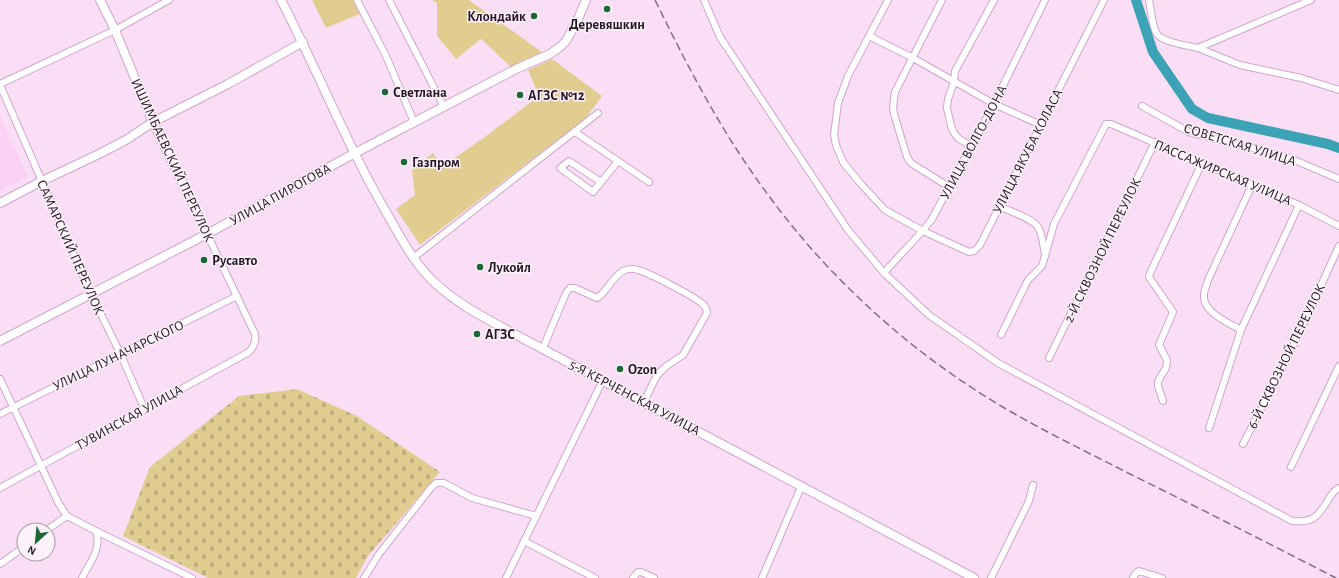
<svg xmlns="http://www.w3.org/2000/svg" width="1339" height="578" font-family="'Alegreya Sans',sans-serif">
<defs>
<pattern id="cemetery-stones" width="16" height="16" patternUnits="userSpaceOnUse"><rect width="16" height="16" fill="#e2cd91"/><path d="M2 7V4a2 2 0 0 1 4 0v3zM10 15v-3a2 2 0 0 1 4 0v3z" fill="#c2af7d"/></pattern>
</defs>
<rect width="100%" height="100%" fill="#fadef6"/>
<polygon fill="#fcd1f6" points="0,115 28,177 0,191"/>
<g fill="#e2cd91">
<polygon points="312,0 360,0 367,11 326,28"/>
<polygon points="432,0 469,0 542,52 511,67 481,39 456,59 437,36 437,3"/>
<polygon points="552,59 602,96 586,118 420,245 396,209 415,195 412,170 433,153 442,167 486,136 539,96 528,70"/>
</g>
<polygon fill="url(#cemetery-stones)" points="297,389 357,416 440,472 368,556 356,578 208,578 123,536 150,467 239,396"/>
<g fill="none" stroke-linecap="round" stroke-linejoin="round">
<polyline stroke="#3ba3b5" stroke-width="10" points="1136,0 1153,52 1192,109 1208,118 1328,144 1339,148"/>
<defs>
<g id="minor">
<polyline points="357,0 386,56 414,122"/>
<polyline points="389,0 444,107"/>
<path d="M704,0L720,37L848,230L884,273L929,315L998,363L1292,521C1313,523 1318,517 1328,500C1331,495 1334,490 1339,488"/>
<polyline points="888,0 848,76 838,103 834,135 836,145 843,162 860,183 885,210 923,231 969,252 974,251 980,245 1104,0"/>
<polyline points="942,0 895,92 893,107 894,114 907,157 911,163 949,187"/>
<path d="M1149,0C1151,9 1152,27 1157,34C1162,42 1189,46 1198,48L1311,0"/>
<polyline points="869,36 913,58 994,104 1041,125"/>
<polyline points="1198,48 1240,65 1301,78 1339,90"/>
<polyline points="0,84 115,30 169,0"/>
<polyline points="0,85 91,294 120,353 144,408"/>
<polyline points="1142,106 1189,132 1287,157 1339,179"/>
<polyline points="575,132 649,182"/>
<polyline points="972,147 958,138 954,133 951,126 947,108 948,99 954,82 955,71 994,0"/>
<polyline points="601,182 569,161 560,168 593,192 618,161"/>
<path d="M999,206C1009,211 1032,218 1038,227C1043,235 1043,246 1045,255"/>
<polyline points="413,258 598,113"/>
<path d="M884,273C899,255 918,238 932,219L994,104L1045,0"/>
<path d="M1241,330C1229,323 1202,312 1204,295C1204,290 1207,285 1208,280L1252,185"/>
<polyline points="1001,335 1028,280 1042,266 1045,256 1054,224 1106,124 1111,124 1299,205 1339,226"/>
<path d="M543,348L566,293L570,288H575L597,298C607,292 613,276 623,271C627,269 633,268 638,270C650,273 695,297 704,305C706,308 707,310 707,313L683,355L665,367L656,377L644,402"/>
<polyline points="1049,358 1155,142"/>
<path d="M0,379L59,504L67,516L96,531C102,549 90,562 82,578"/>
<polyline points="1163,401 1158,386 1158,381 1166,368 1167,360 1159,345 1173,312 1149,277 1151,271 1202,163"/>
<polyline points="0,414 237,296"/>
<polyline points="1209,428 1241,330 1299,205"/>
<polyline points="1243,444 1298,336 1339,246"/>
<polyline points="1291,467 1339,366"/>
<path d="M0,488L249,352C254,347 256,341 255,334L207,234"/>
<polyline points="47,530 67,516"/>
<polyline points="96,531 192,578"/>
<polyline points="524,541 595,578"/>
<polyline points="0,564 24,547"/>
<polyline points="364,578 379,554 430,489 436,483 444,483 472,498 536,516"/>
<polyline points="506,578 603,380"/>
<polyline points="633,578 638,572 641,572 654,578"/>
<polyline points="762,578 801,487"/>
<polyline points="991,578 1029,501 1033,485"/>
<polyline points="1133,578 1135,574 1139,571 1162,578"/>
</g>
<g id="major">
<polyline points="100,0 115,30 153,122 207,234"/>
<path d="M281,0C318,71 348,148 389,217C402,240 414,263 434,282C455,302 481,316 507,330L974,578"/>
<polyline points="0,203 42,181 97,155 126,140 153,122 228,84 303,42"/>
<polyline points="0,341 207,234 355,153 516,69 550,54 560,47 566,41 578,19 586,0"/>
</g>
</defs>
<use href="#minor" stroke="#d1a4cb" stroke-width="8"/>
<use href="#major" stroke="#d1a4cb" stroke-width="10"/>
<use href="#minor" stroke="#fff" stroke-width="6"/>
<use href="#major" stroke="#fff" stroke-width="8"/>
<path stroke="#846f81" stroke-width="1.5" stroke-dasharray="8 4" stroke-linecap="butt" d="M655,0C680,51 706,102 737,150C772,204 813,255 860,299C911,348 970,390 1031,423C1064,441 1097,457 1130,474C1199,508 1268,543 1336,578"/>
</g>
<g fill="#1b6735" stroke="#fcf2fa" stroke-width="1.5">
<circle cx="607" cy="9" r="4"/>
<circle cx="534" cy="16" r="4"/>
<circle cx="385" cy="92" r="4"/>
<circle cx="520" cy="95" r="4"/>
<circle cx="404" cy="162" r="4"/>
<circle cx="204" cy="260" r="4"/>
<circle cx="480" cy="267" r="4"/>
<circle cx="477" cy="334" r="4"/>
<circle cx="620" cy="369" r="4"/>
</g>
<g text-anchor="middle" stroke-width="3" stroke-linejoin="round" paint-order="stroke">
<g font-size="14" font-weight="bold" fill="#271725" stroke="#fcf2fa" text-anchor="start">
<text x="526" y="21" text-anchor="end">Клондайк</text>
<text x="607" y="29" text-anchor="middle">Деревяшкин</text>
<text x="393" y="97">Светлана</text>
<text x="528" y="100">АГЗС №12</text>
<text x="412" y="167">Газпром</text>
<text x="212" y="265">Русавто</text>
<text x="488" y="272">Лукойл</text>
<text x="485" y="339">АГЗС</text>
<text x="628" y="374">Ozon</text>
</g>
<g font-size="14" fill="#271725" stroke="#fcf2fa">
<text transform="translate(973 142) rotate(-62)" y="5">УЛИЦА ВОЛГО-ДОНА</text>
<text transform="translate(1240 144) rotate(17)" y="5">СОВЕТСКАЯ УЛИЦА</text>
<text transform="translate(1027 151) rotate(-63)" y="5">УЛИЦА ЯКУБА КОЛАСА</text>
<text transform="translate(173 160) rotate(65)" y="5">ИШИМБАЕВСКИЙ ПЕРЕУЛОК</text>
<text transform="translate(1223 172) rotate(23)" y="5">ПАССАЖИРСКАЯ УЛИЦА</text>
<text transform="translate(280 194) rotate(-29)" y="5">УЛИЦА ПИРОГОВА</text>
<text transform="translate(71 247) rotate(66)" y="5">САМАРСКИЙ ПЕРЕУЛОК</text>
<text transform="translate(1102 250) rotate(-64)" y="5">2-Й СКВОЗНОЙ ПЕРЕУЛОК</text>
<text transform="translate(118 355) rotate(-26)" y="5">УЛИЦА ЛУНАЧАРСКОГО</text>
<text transform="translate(1286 356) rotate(-64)" y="5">6-Й СКВОЗНОЙ ПЕРЕУЛОК</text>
<text transform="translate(635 397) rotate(28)" y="5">5-Я КЕРЧЕНСКАЯ УЛИЦА</text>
<text transform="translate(129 417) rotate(-29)" y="5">ТУВИНСКАЯ УЛИЦА</text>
</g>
</g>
<g transform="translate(36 542) rotate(207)"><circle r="19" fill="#fcf2fa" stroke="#a79aa5"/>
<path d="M0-3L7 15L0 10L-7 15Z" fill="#1b6735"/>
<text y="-6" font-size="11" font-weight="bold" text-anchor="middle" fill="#271725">N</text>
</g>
</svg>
